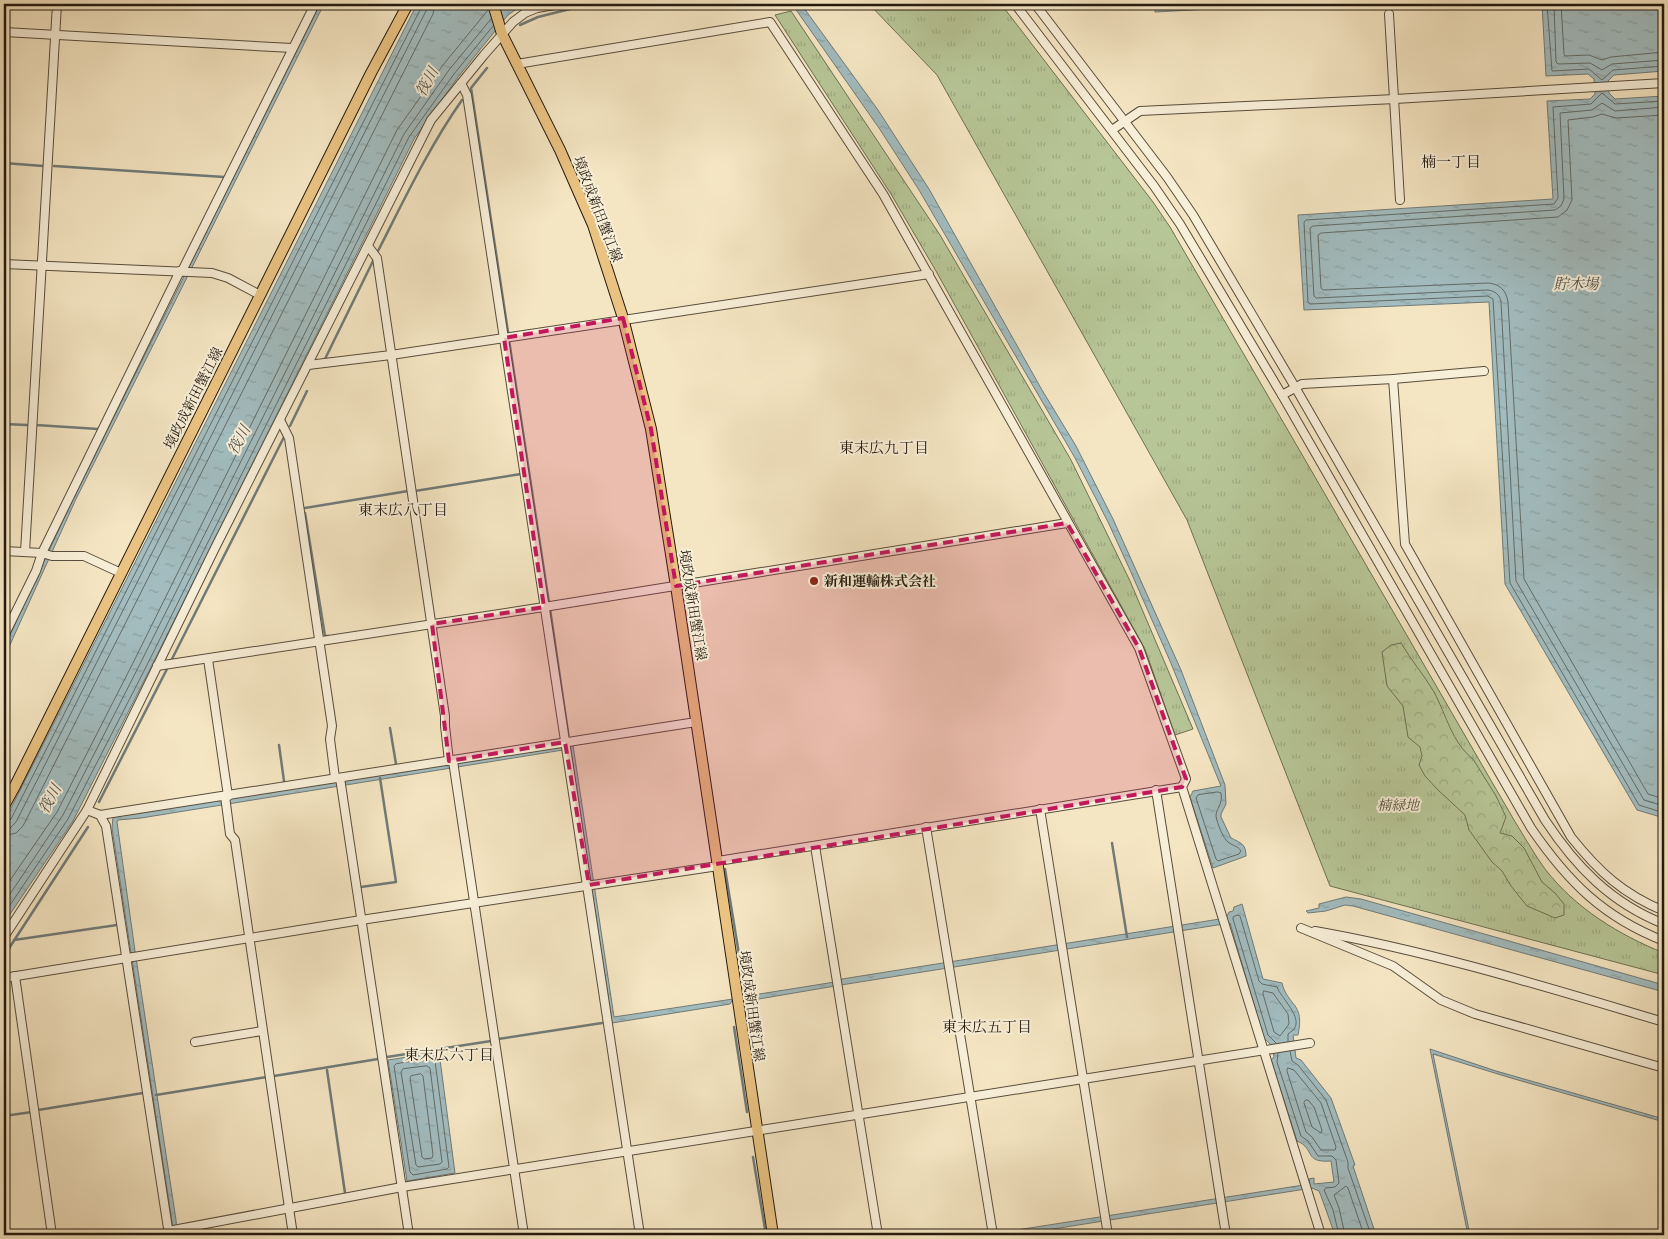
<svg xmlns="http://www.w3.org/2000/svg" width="1668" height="1239" font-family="'IM FELL English','Noto Serif JP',serif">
<defs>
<pattern id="grass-tufts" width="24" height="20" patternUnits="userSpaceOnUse" patternTransform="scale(1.25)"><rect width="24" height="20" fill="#b7c697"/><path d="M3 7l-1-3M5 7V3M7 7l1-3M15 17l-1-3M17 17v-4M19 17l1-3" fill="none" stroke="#9daa81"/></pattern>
<pattern id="forest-crowns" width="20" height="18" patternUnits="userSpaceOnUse" patternTransform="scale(1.25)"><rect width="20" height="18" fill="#b7c697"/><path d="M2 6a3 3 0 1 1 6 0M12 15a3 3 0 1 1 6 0" fill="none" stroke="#9daa81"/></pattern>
<pattern id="water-ripples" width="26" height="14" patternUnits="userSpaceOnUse" patternTransform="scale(1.25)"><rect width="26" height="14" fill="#a2bcbf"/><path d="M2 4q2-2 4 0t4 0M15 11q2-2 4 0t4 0" fill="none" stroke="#8ba1a3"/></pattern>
</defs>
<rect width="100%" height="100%" fill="#f5e6c3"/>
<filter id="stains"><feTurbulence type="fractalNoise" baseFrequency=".004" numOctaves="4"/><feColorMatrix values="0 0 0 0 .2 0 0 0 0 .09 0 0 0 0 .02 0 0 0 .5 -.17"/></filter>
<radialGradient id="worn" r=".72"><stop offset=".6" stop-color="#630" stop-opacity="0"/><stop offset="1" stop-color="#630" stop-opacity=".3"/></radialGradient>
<g fill="url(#grass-tufts)" stroke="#6e7053">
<path d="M869,4H1001L1153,202L1170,227L1514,820C1524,836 1534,854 1545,869C1575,908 1619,935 1664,953V975L1330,886L1187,520L937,75Z"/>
<polygon points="791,11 940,235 1071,460 1130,581 1193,729 1175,735 1145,649 936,271 891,194 775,15"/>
</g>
<path fill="url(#forest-crowns)" stroke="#6e7053" d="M1401,643C1411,660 1424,675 1434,692C1446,714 1452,743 1473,759L1496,796L1506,817L1500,833L1512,836L1524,848L1542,882L1555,893L1564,904V915L1555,918L1527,906L1511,886L1502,871L1492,862L1469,830L1465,815L1438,790L1425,776L1419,765L1422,756L1420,747L1408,737L1403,706L1387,686L1382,652L1391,645Z"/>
<g fill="url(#water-ripples)" stroke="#707b79">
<polygon points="320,4 324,4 76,499 4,658 4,648 73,499"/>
<polygon points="417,4 529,4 518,8 508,15 458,77 414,139 150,669 73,821 4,923 4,822"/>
<path d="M792,4H801L878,110L929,189L1042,390L1076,446L1113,519L1181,670L1225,785L1226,804L1221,814V817L1231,838C1241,843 1246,844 1246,856L1213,868L1190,797L1193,791L1221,786L1170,661L1130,570L1108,522L1075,458L919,190L879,128Z"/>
<polygon points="1155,4 1302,4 1155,12"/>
<polygon points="1542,4 1664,4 1664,71 1614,75 1608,81 1609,93 1615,99 1664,96 1664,818 1637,810 1505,584 1489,302 1304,310 1298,215 1553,199 1547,101 1590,99 1595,94 1594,79 1588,74 1546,76"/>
<polygon points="570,745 573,745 614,1017 733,999 730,1004 612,1023"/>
<polygon points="562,746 563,750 141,818 118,820 117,822 135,951 176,1220 177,1235 174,1235 112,828 113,817"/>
<polygon points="1346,897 1361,899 1664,985 1664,992 1353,906 1345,905 1326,911 1308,913 1306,911 1319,908 1319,904"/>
<path d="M1242,904L1263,979L1282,983C1288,1007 1305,1002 1298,1035H1293L1296,1058L1301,1060L1331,1098L1355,1165L1353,1166L1376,1235H1335L1321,1196L1319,1191L1312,1188L1015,1235H985L1310,1184L1309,1179L1314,1178V1184L1334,1182L1331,1161C1303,1163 1316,1149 1297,1141L1271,1060L1274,1057L1272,1046L1264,1038L1230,923L841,985L747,1001V996L841,981L842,979L1226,918L1229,912L1233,911L1234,907Z"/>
<polygon points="1430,1049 1496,1071 1664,1119 1664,1122 1511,1078 1433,1054 1470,1235 1468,1235"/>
<polygon points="439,1052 455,1173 407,1181 388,1060"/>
</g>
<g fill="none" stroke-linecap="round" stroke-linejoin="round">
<g stroke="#636b67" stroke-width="1">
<polyline points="1160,4 1162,7 1215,4"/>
<polyline points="1547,4 1552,71 1589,69 1602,80 1613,70 1664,66"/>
<polyline points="1554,4 1556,62 1558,64 1590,63 1602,70 1612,64 1664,60"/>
<polyline points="1561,4 1564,54 1565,56 1589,55 1602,60 1611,57 1664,52"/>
<polyline points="1664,101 1615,104 1602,93 1591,104 1553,107 1558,198 1554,204 1306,220 1304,222 1308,302 1310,304 1488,296 1493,299 1510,583 1639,805 1664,813"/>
<path d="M1664,107L1615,111L1602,103L1592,110L1560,113L1564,199L1561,206L1555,210L1313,226L1310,228L1314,296L1316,298L1488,290C1495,291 1500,295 1501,302L1516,581L1644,800L1664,806"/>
<path d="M1664,115L1616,118L1602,114L1593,117L1568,120L1572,200L1567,210L1558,217L1321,233L1318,235L1321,288L1323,290L1488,283C1500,284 1506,290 1508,302L1524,579L1648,794L1664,799"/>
<path d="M1218,792L1221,793C1223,805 1216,808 1216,816C1217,823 1223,838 1228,842C1233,846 1238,846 1241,851L1239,854L1218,861L1216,859L1196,798L1198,795Z"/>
<polyline points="4,823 8,822 11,819 421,8 421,4"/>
<polyline points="4,829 10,828 16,822 426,11 427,4"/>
<polyline points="4,836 16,833 23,826 433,14 435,4"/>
<polyline points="4,889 57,812 134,661 397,130 443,65 488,10"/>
<polyline points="4,903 63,815 140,664 404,134 449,70 491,19"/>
<polyline points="4,914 68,819 146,667 409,137 454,74 493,26"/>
<polygon points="1264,991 1273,993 1288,1014 1289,1024 1280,1036 1274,1032 1263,994"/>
<path d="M1276,1043L1268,1035L1233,919V917L1237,915L1240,916L1259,981L1262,984L1277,987C1281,998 1303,1017 1294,1029C1293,1031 1290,1032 1288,1034V1041"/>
<polyline points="1290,1051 1292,1061 1298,1065 1326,1100 1348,1162 1348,1168 1371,1235"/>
<polyline points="1278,1053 1277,1062 1301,1136 1308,1141 1318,1156 1332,1156 1336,1160 1339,1183 1335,1187 1326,1188 1324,1190 1333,1210 1339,1235"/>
<polygon points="432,1058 435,1061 449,1167 447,1169 413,1175 410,1172 394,1066 396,1064"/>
<polygon points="427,1066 430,1068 442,1162 440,1164 418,1167 416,1165 401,1072 403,1069"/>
<polygon points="1288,1068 1294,1070 1321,1103 1336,1147 1335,1150 1321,1150 1312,1137 1306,1132 1287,1071"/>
<polygon points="421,1074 423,1076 433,1155 432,1158 424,1159 422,1157 410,1078 411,1076"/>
<polygon points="1306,1100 1308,1100 1314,1107 1322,1130 1321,1133 1312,1127 1304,1103"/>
<polyline points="1345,1235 1339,1208 1334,1195 1346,1186 1348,1188 1364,1235"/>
</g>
<g stroke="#707b79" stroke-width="2.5">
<polyline points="520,25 538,17 570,9 581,4"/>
<polyline points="487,68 471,88 508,332"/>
<polyline points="4,163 43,166"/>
<polyline points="54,166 224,177"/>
<path d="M378,251C404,200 429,147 462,100"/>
<polyline points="509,340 549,603"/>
<polyline points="324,361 373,261"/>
<polyline points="4,424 27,425"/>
<polyline points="36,425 98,429"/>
<polyline points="290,426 307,391"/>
<polyline points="415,491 521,474"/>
<polyline points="305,508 408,491"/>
<polyline points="305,513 325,636 329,636"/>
<polyline points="550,609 569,739"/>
<polyline points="172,659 285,435"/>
<polyline points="390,728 396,764"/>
<polyline points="279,745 284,781"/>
<polyline points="99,802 167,669"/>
<polyline points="1112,843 1127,937"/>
<polyline points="725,869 745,991"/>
<polyline points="361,887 396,882 380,778"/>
<polyline points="14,940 117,925"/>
<polyline points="4,956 88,827"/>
<polyline points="734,1027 747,1112"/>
<polyline points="498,1039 602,1023"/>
<polyline points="387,1057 491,1041"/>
<polyline points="327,1070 345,1193"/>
<polyline points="274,1076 378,1059"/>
<polyline points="156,1095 267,1077"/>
<polyline points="38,1110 143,1093"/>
<polyline points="4,1116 32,1112"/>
<polyline points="753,1157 766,1235"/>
</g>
<defs>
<g id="minor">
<path d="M1015,4L1154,186L1180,224L1282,395L1531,828C1568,882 1603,917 1664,941"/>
<path d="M1035,4L1167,177L1193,215L1295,387L1545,820C1576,867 1611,903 1664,924"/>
<polyline points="1389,14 1400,200"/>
<polyline points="4,32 292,48"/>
<polyline points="517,64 770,22 883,194 1139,648 1186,779 1182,787 1321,1235"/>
<polyline points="461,83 467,95 640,1235"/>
<polyline points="1112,130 1140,111 1395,99 1664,83"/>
<polyline points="368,246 377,258 445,716 445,726 449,761"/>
<polyline points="4,264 212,273 228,278 260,295"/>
<polyline points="182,271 315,4"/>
<polyline points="308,365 391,355 929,274"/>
<path d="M1393,379L1405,544L1571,837C1599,872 1623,894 1664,911"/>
<polyline points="1282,395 1302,384 1393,379 1484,371"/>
<polyline points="280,420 289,438 332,726 330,739 335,778"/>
<polyline points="4,551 42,553 52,556 84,556 121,573"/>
<polyline points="25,552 57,4"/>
<polyline points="4,636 36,571 42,553 180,271"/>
<polyline points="208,659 228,796"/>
<polyline points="157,666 544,607 1067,523"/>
<polyline points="453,761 524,1235"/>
<polyline points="340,778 409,1235"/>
<polyline points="1156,790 1226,1235"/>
<polyline points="225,796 230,834 235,840 293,1235"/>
<polyline points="1040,809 1108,1235"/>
<polyline points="87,810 100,815 106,826 169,1235"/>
<polyline points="100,815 696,722"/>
<polyline points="926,827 993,1235"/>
<polyline points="815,846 878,1235"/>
<polyline points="718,861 1182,787"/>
<polyline points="1301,928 1393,966 1441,1000 1475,1014 1664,1068"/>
<path d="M1315,931C1434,952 1549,988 1664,1022"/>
<polyline points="4,937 87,810 215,548 431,120 484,55 513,22 525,13 537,8 561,4"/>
<polyline points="15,976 52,1235"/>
<polyline points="4,978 361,920 718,866"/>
<polyline points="195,1042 262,1031"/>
<polyline points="168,1231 402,1187 1310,1043"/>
</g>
<g id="major">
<polyline points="493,4 502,34 560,150 593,225 623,318 651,429 676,586 773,1235"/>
<polyline points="4,806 15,786 371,73 408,4"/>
</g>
</defs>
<use href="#minor" stroke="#584d3c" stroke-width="10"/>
<use href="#major" stroke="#241a0f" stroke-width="12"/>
<use href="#minor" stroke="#f8efd8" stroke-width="8"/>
<use href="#major" stroke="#eac382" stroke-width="10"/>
</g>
<path fill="#c2185b" fill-opacity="0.2" stroke="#c2185b" stroke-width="4" stroke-dasharray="10 6" stroke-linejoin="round" d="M623,318L651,429L676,586L1067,523L1139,648L1186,779L1182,787L589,885L565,742L449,761L432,624L544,607L504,338Z"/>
<circle fill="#8f2418" stroke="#f8efd8" stroke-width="2" cx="814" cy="581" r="5"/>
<g text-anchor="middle" stroke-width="4" stroke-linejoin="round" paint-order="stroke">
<g font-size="14" fill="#241a0f" stroke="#f8efd8">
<text transform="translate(598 209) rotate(69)" y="5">境政成新田蟹江線</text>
<text transform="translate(193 398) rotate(-63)" y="5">境政成新田蟹江線</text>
<text transform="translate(693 605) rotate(81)" y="5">境政成新田蟹江線</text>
<text transform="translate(752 1006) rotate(82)" y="5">境政成新田蟹江線</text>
</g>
<g font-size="14" font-weight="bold" fill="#241a0f" stroke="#f8efd8" text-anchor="start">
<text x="824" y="586">新和運輸株式会社</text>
</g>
<g font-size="14" font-style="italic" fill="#57563f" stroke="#f8efd8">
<text x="1398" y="810">楠緑地</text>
</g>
<g font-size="15" font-style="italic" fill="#50534d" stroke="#f8efd8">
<text transform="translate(427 82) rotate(-62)" y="5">筏川</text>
<text x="1576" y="289">貯木場</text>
<text transform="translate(239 440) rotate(-62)" y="5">筏川</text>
<text transform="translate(50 799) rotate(-62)" y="5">筏川</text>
</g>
<g font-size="15" fill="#241a0f" stroke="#f8efd8">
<text x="1451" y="167">楠一丁目</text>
<text x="884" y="453">東末広九丁目</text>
<text x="403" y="515">東末広八丁目</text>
<text x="987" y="1032">東末広五丁目</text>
<text x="449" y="1060">東末広六丁目</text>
</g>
</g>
<rect width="1668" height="1239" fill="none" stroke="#f5e6c3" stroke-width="20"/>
<rect x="5" y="5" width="1658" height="1229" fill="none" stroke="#241a0f" stroke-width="2.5"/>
<rect x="10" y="10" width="1648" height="1219" fill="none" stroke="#241a0f"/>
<rect width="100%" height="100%" filter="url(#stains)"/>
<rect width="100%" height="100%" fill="url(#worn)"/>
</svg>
